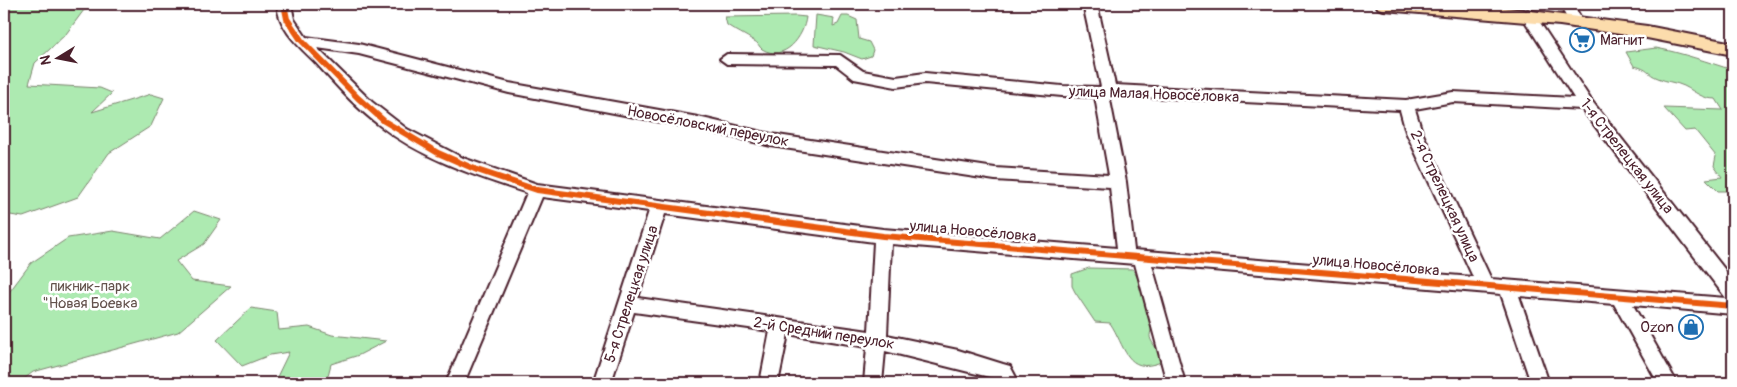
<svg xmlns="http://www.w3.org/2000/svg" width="1737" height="387" font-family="Pangolin,sans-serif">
<rect width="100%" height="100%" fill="#fff"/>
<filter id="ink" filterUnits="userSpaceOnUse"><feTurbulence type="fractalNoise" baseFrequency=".02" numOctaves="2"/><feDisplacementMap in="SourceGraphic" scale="10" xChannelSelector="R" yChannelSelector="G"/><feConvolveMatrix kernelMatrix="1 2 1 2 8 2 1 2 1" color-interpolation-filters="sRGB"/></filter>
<g filter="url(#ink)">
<g fill="#adeab1" stroke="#7c846e">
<polygon points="4,4 101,4 98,7 84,10 66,34 35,63 29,84 100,88 112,93 92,112 151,94 164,98 151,126 109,153 78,197 23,217 4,214"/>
<polygon points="816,15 834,18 833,26 838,24 842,16 848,16 857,20 859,39 869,42 873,50 871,56 862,59 844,52 814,45"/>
<path d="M725,17L796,16L806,17C804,36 785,63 762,49C759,47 758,42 754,41C745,35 736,31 727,25Z"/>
<path d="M1656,48C1683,53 1707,62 1733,70V191H1718L1706,179L1722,177L1714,166L1716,156L1695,130L1685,131L1664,108L1723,110L1716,99C1702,99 1696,92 1684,86C1676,82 1666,82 1658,78C1647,74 1649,69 1634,66L1626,52Z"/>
<polygon points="194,211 221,220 204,244 176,261 192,281 231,286 178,332 33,372 19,383 4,383 4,299 31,263 68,238 113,231 160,239"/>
<path d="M1089,268L1133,269C1141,286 1152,302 1153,321C1153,328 1148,334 1151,340C1155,348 1161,352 1161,362C1126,376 1125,345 1110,323L1095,322L1075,292L1072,286V274Z"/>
<polygon points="251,308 277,312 279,330 309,327 332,335 386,341 359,355 331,364 326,383 274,383 289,352 270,355 242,366 217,340"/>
</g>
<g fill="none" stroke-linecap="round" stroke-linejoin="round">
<defs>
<g id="minor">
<path d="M277,4H291L294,19L306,37L359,44L509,83L698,117L771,134L995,168L1109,175L1095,97L1062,96L925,83L896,87L854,79L836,65L727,64L720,59L727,54L840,55L863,71L896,77L925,73L1062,86L1101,87L1083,4H1097L1115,85L1406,100L1453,92L1574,98L1521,15L1528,10L1533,12L1591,100L1733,280V314L1633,305L1677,383H1658L1614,304L1519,296L1549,383H1531L1501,294L1152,265L1185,383H1167L1135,264L891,244L887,335L958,350L1003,364L1010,366L1019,383H1000L997,379L885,351L882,383H864L867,347L788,334L778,383H760L770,331L634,312L611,383H593L649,211L542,197L464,383H446L527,193C476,176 422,159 379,125C355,107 336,85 316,63C299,46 279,30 277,4ZM317,48L359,54L509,93L698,129L771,146L995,180L1110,187L1117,248L883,229L537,184L463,158L407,129L372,102ZM1109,95L1400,110L1406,132L1473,277L1134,250L1126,182ZM1453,102L1582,109L1726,298L1491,279L1422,132L1415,109ZM665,214L874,242L869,331L638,298Z"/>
<polygon points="1559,4 1573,4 1582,20 1580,23 1570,23"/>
</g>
<polygon id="major" points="1376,4 1464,4 1516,9 1647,26 1733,43 1733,55 1647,38 1560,25 1384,10 1378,8"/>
</defs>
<use href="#minor" stroke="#4a1f2b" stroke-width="4"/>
<use href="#major" stroke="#4a1f2b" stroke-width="4"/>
<use href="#minor" fill="#fff" fill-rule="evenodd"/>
<use href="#major" fill="#fcdcac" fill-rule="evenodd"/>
<defs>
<polyline id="cycleway" points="284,4 287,19 301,40 358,98 384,121 438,153 477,170 537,190 883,236 1733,306"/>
</defs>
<use href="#cycleway" stroke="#fff" stroke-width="9"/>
<use href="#cycleway" stroke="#e8590c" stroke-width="6"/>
</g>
</g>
<defs>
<symbol id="supermarket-ring" viewBox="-11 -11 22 22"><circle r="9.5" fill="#fff" stroke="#1f6fb2" stroke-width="1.5"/><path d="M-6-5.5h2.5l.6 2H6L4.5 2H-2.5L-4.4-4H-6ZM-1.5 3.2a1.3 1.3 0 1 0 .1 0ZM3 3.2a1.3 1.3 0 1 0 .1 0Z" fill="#1f6fb2"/></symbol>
<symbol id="shop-ring" viewBox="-11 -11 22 22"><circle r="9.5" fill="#fff" stroke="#1f6fb2" stroke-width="1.5"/><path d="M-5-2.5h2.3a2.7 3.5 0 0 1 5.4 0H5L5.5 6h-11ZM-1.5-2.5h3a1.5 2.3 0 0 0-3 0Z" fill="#1f6fb2"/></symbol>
</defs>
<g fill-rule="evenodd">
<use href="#supermarket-ring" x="1568" y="26" width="28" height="28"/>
<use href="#shop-ring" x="1677" y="313" width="28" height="28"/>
</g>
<g text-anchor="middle" stroke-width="5" stroke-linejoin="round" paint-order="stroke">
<g font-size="15" fill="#4a1f2b" stroke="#fff" text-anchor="start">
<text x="1600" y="45">Магнит</text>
<text x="1674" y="332" text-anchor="end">Ozon</text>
</g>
<g font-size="15" fill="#4a1f2b" stroke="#fff">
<text transform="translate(1154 94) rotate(2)" y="5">улица Малая Новосёловка</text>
<text transform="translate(708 126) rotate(11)" y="5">Новосёловский переулок</text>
<text transform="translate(1627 156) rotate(52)" y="5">1-я Стрелецкая улица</text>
<text transform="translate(1445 196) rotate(65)" y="5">2-я Стрелецкая улица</text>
<text transform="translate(973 231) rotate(5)" y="5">улица Новосёловка</text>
<text transform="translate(1376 265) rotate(5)" y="5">улица Новосёловка</text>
<text transform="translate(631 294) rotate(-72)" y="5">5-я Стрелецкая улица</text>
<text transform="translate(824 333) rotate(9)" y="5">2-й Средний переулок</text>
</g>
<g font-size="15" fill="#63524c" stroke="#fff">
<text x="90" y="291">пикник-парк<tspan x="90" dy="17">"Новая Боевка</tspan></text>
</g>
</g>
<rect width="1737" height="387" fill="none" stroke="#fff" stroke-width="20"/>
<rect x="10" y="10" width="1717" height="367" fill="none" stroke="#4a1f2b" stroke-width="2" filter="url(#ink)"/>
<g transform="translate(58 58) rotate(260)" stroke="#ffffff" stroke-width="4" paint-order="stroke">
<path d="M0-4L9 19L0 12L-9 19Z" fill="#4a1f2b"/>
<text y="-8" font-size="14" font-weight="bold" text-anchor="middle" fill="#4a1f2b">N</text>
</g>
</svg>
